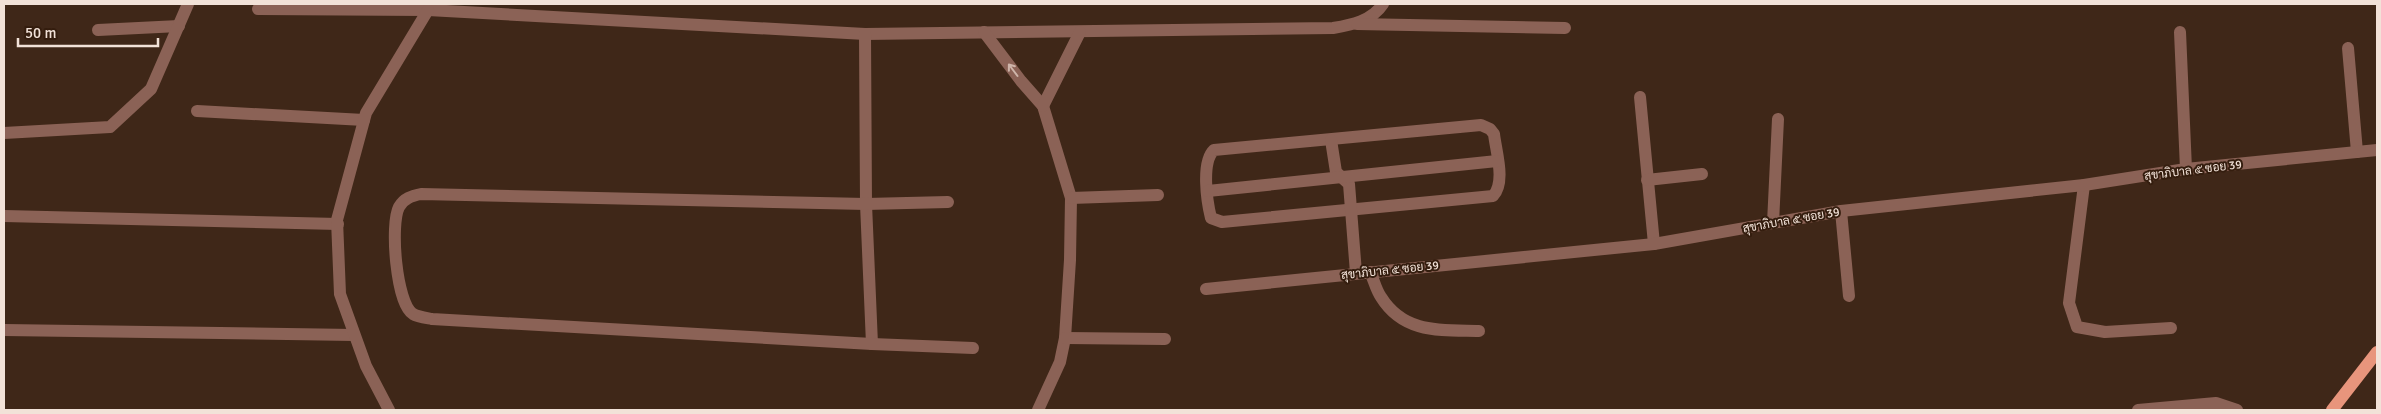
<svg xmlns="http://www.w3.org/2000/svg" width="2381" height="414" font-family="Signika,Sarabun,sans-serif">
<rect width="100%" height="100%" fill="#3f2718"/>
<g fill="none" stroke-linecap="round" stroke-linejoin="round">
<g stroke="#8b6256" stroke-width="12">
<path d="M258,9L428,10L865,34L1333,28C1351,25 1372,21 1383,4"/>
<polyline points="1357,24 1565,28"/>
<polyline points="98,30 179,26"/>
<polyline points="984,32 1021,81 1043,106 1071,198 1070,260 1065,338 1060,362 1038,410"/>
<polyline points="2180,32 2186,169"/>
<polyline points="865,34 866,204 872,344"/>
<polyline points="2348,48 2357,152"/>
<polyline points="1640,97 1654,244"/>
<polyline points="1043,106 1080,32"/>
<polyline points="197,111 364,120"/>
<path d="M1481,125L1490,129L1494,134C1496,152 1506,182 1493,196L1222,222L1211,218C1207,202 1201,162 1214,150Z"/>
<polyline points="4,133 110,127 151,89 188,4"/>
<polyline points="1331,140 1336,172 1349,184 1356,273"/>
<polyline points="1647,180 1702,174"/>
<polyline points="2084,185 2069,303 2077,327 2105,332 2171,328"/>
<polyline points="1208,191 1497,161"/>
<polyline points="1071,198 1158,195"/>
<path d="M948,202L866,204L421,194C412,196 404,198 399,207C390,224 396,303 413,314C418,317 427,318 432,319L872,344L973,348"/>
<polyline points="1841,211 1849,296"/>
<polyline points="4,216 338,224"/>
<polyline points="1773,223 1778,119"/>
<path d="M1370,272C1374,280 1376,290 1381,297C1404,334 1441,330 1479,331"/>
<polyline points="1206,289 1654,244 1841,211 2084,185 2186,169 2377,150"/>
<polyline points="4,330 354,335"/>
<polyline points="1065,338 1165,339"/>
<polyline points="389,410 366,366 340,294 337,220 366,113 428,10"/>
<polyline points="2138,410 2216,403 2237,410"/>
</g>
<polyline stroke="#e8957c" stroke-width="12" points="2332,410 2377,352"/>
</g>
<defs><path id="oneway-shaft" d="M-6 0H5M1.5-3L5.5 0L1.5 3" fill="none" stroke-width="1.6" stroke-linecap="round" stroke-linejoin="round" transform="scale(1.25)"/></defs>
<use stroke="#ceb5aa" href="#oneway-shaft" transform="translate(1013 70) rotate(-127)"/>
<g text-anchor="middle" stroke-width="4" stroke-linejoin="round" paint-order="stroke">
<g font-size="12" fill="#f2e2d8" stroke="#341d0e">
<text transform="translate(2193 170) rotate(-7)" y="4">สุขาภิบาล ๕ ซอย 39</text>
<text transform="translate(1791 220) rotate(-10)" y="4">สุขาภิบาล ๕ ซอย 39</text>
<text transform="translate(1390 270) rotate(-6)" y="4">สุขาภิบาล ๕ ซอย 39</text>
</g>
</g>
<rect width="2381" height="414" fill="none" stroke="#f2e2d8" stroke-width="10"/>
<path d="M18 38v8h140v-8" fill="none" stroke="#f2e2d8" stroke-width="2.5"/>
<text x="25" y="38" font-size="15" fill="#f2e2d8" stroke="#341d0e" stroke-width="4" paint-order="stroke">50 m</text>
</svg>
